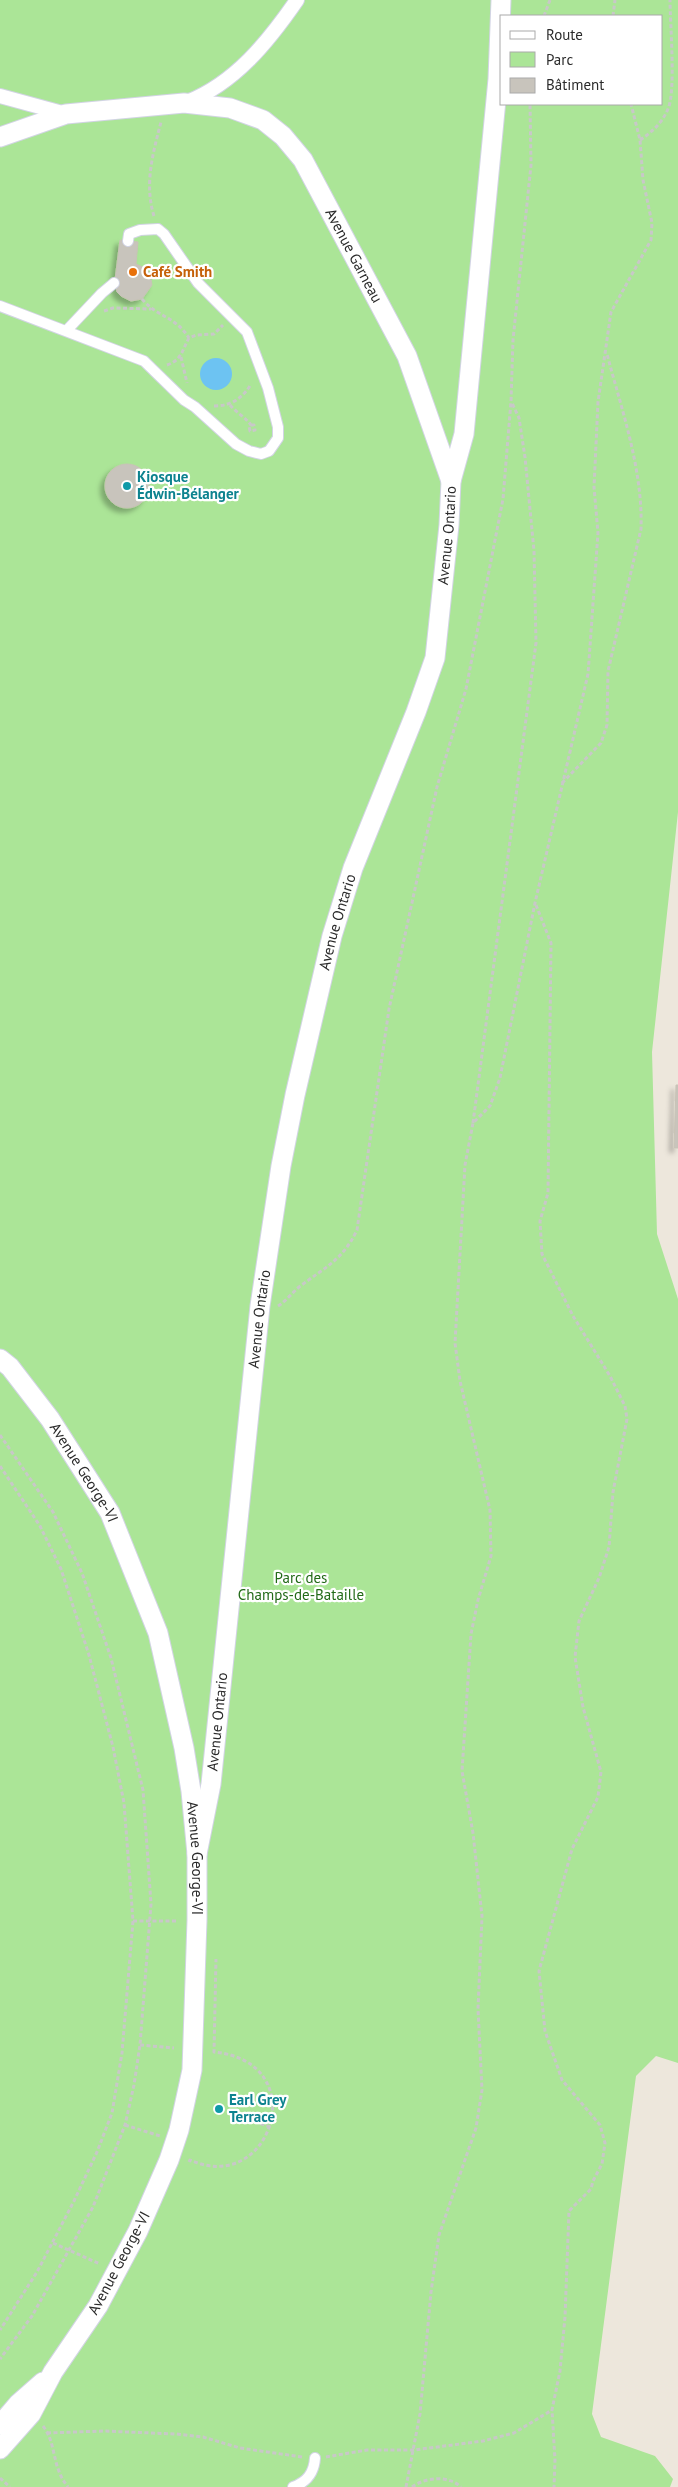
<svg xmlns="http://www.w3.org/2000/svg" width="678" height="2487" font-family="'PT Sans',sans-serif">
<defs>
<filter id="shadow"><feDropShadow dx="-4.5" dy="4.5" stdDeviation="2.5" flood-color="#0004"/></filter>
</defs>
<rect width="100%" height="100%" fill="#ede7dc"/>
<path fill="#abe597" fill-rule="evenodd" d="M0,0H678V812L652,1052L657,1234L678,1299V2063L656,2056L636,2076L592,2414L601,2437L655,2456L673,2479L670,2487H0ZM502,16H662V104H502Z"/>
<circle fill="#6dc3f2" cx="216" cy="374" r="16"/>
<g fill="#c8c4bc" stroke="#c8c3b6" filter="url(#shadow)">
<polygon points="120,240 138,242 136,264 147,269 150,274 152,285 142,299 131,301 121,296 117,292 115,280"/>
<circle cx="127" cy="486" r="22"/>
<polygon points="676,1085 678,1085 678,1148 674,1148"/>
</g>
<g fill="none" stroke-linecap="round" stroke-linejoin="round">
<defs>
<g id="service">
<polyline points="0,306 144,361 184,400 195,407 236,444 249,451 261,454 269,451 278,438 278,427 268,388 247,332 198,283 164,234 158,229 140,230 129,234 128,241"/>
<polyline points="67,330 102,293 114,283"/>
<path d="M293,2487C307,2482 314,2473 315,2458"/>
</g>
<g id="pedestrian">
<polyline points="0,96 66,114"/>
<path d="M187,102C235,83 268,42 297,0"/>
</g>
<g id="minor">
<path id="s1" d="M0,137L66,114L184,103L230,108L263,120L283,136L303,160L407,356L451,481"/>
<path id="s2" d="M0,1359L10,1367L50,1419L110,1513L158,1633L184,1748L191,1791L197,1854V1920L192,2070L179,2130L169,2160L138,2231L98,2306L53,2372L31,2414L0,2449"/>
<path id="s3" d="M197,1854L211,1784L260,1306L281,1166L295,1095L332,936L353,868L416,712L435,658L449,525L451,481L464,434L498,79L501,0"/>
<polyline points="0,2425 18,2404 43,2382"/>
</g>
</defs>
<use href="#service" stroke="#d2d4e4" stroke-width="12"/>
<use href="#pedestrian" stroke="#d2d4e4" stroke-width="16"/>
<use href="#minor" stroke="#d2d4e4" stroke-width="21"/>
<g stroke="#c8c8c8" stroke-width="3" stroke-dasharray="4 2.5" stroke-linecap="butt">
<polyline points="544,16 550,0"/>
<polyline points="613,16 615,0"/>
<path d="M640,140C652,132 662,123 668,109C676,91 670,23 670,0"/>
<path d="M154,216C144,184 153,153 161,122"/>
<path d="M142,299C157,317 175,316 189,338"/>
<polyline points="104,311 113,308 151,309"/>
<polyline points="181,357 187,383"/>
<path d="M167,365C182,360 182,350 189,338L196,335L214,334L223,325"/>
<path d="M230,405C237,413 245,417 251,425L249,426L250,431L255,430L254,425H251"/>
<path d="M214,406C231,406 243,398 251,384"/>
<path d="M562,783L601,743L607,725L608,671L641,529C643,470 622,411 607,354"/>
<polyline points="536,905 551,943 548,1193 540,1221 542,1254 573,1316 610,1376 625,1406 627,1419 613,1492 609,1547 599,1578 579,1621 575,1657 583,1707 601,1772 598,1797 572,1849 539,1971 545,2031 562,2080 600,2125 605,2143 602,2164 593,2181 591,2189 569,2211 565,2317 560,2371 552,2410 555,2460 554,2487"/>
<polyline points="473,1123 536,643 534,551 525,457 519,418 512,403"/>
<path d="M278,1306C286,1301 292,1293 299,1287C324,1268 343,1260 357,1230L389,1009L437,787L466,689L503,499L511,401L513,340L531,165L530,104"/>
<polyline points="0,1435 53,1512 82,1573 111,1658 143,1790 151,1904 140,2045 134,2085 125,2125 93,2207 32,2316 0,2359"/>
<polyline points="0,1466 40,1526 61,1569 89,1655 113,1747 124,1803 133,1921 122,2053 112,2113 97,2152 74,2201 37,2272 0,2330"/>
<polyline points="133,1921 177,1921"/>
<polyline points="140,2045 174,2048"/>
<polyline points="242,2117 270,2127"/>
<polyline points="125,2125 160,2136"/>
<path d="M189,2162L190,2160C271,2197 315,2062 214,2052L216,1959"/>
<polyline points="53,2243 100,2264"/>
<path d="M43,2426C57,2444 51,2466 68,2487"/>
<polyline points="47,2433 103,2431 176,2434 203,2437 240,2448 302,2457"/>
<polyline points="326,2457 367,2450 414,2450 483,2441 514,2433 552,2410"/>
<polyline points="0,2478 10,2487"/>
<polyline points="406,2487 420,2414 431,2292 439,2235 476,2128 482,2090 478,2009 482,1916 473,1833 462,1771 471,1634 478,1600 491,1556 490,1510 460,1381 455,1343 465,1165 473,1123 490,1106 500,1078 535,903 588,674 598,533 594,487 598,402 611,312 651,240 652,223 643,180 640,140 631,104"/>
<path d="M412,2487C426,2477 448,2475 461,2487"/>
</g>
<use href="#service" stroke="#fff" stroke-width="10"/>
<use href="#pedestrian" stroke="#fff" stroke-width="14"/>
<use href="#minor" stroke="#fff" stroke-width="19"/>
</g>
<circle fill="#e8710a" stroke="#fff" stroke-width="2" cx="133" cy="272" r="5"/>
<g fill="#0f9aa8" stroke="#fff" stroke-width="2">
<circle cx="127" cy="486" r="5"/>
<circle cx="219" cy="2109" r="5"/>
</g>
<g text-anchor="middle" stroke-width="4.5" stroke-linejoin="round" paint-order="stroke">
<g font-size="15" fill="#2b2b2b" stroke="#fff">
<text dy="5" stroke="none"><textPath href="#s1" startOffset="435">Avenue Garneau</textPath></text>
<text dy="5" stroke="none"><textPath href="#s3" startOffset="1349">Avenue Ontario</textPath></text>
<text dy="5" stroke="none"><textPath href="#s3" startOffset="944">Avenue Ontario</textPath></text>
<text dy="5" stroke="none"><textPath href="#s3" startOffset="539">Avenue Ontario</textPath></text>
<text dy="5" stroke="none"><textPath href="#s2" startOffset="142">Avenue George-VI</textPath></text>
<text dy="5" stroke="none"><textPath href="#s3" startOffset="134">Avenue Ontario</textPath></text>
<text dy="5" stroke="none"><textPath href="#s2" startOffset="548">Avenue George-VI</textPath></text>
<text transform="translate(119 2263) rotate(-62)" y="5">Avenue George-VI</text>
</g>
<g font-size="15" font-weight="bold" fill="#c56008" stroke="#fff" text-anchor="start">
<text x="143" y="277">Café Smith</text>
</g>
<g font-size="15" font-weight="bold" fill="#0d838f" stroke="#fff" text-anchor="start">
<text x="137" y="482">Kiosque<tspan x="137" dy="17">Édwin-Bélanger</tspan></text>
<text x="229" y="2105">Earl Grey<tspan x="229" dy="17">Terrace</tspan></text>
</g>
<g font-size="15" fill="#226a18" stroke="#fff">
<text x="301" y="1583">Parc des<tspan x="301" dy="17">Champs-de-Bataille</tspan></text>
</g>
</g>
<rect x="500" y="15" width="162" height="90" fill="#ffffff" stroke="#aaaaaa"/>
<rect x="510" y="31" width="25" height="8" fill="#ffffff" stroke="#aaaaaa"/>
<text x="546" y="40" font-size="15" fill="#2b2b2b">Route</text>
<rect x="510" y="52" width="25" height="15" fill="#abe597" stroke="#aaaaaa"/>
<text x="546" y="65" font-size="15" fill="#2b2b2b">Parc</text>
<rect x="510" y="78" width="25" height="15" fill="#c8c4bc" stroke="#aaaaaa"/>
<text x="546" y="90" font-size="15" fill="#2b2b2b">Bâtiment</text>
</svg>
